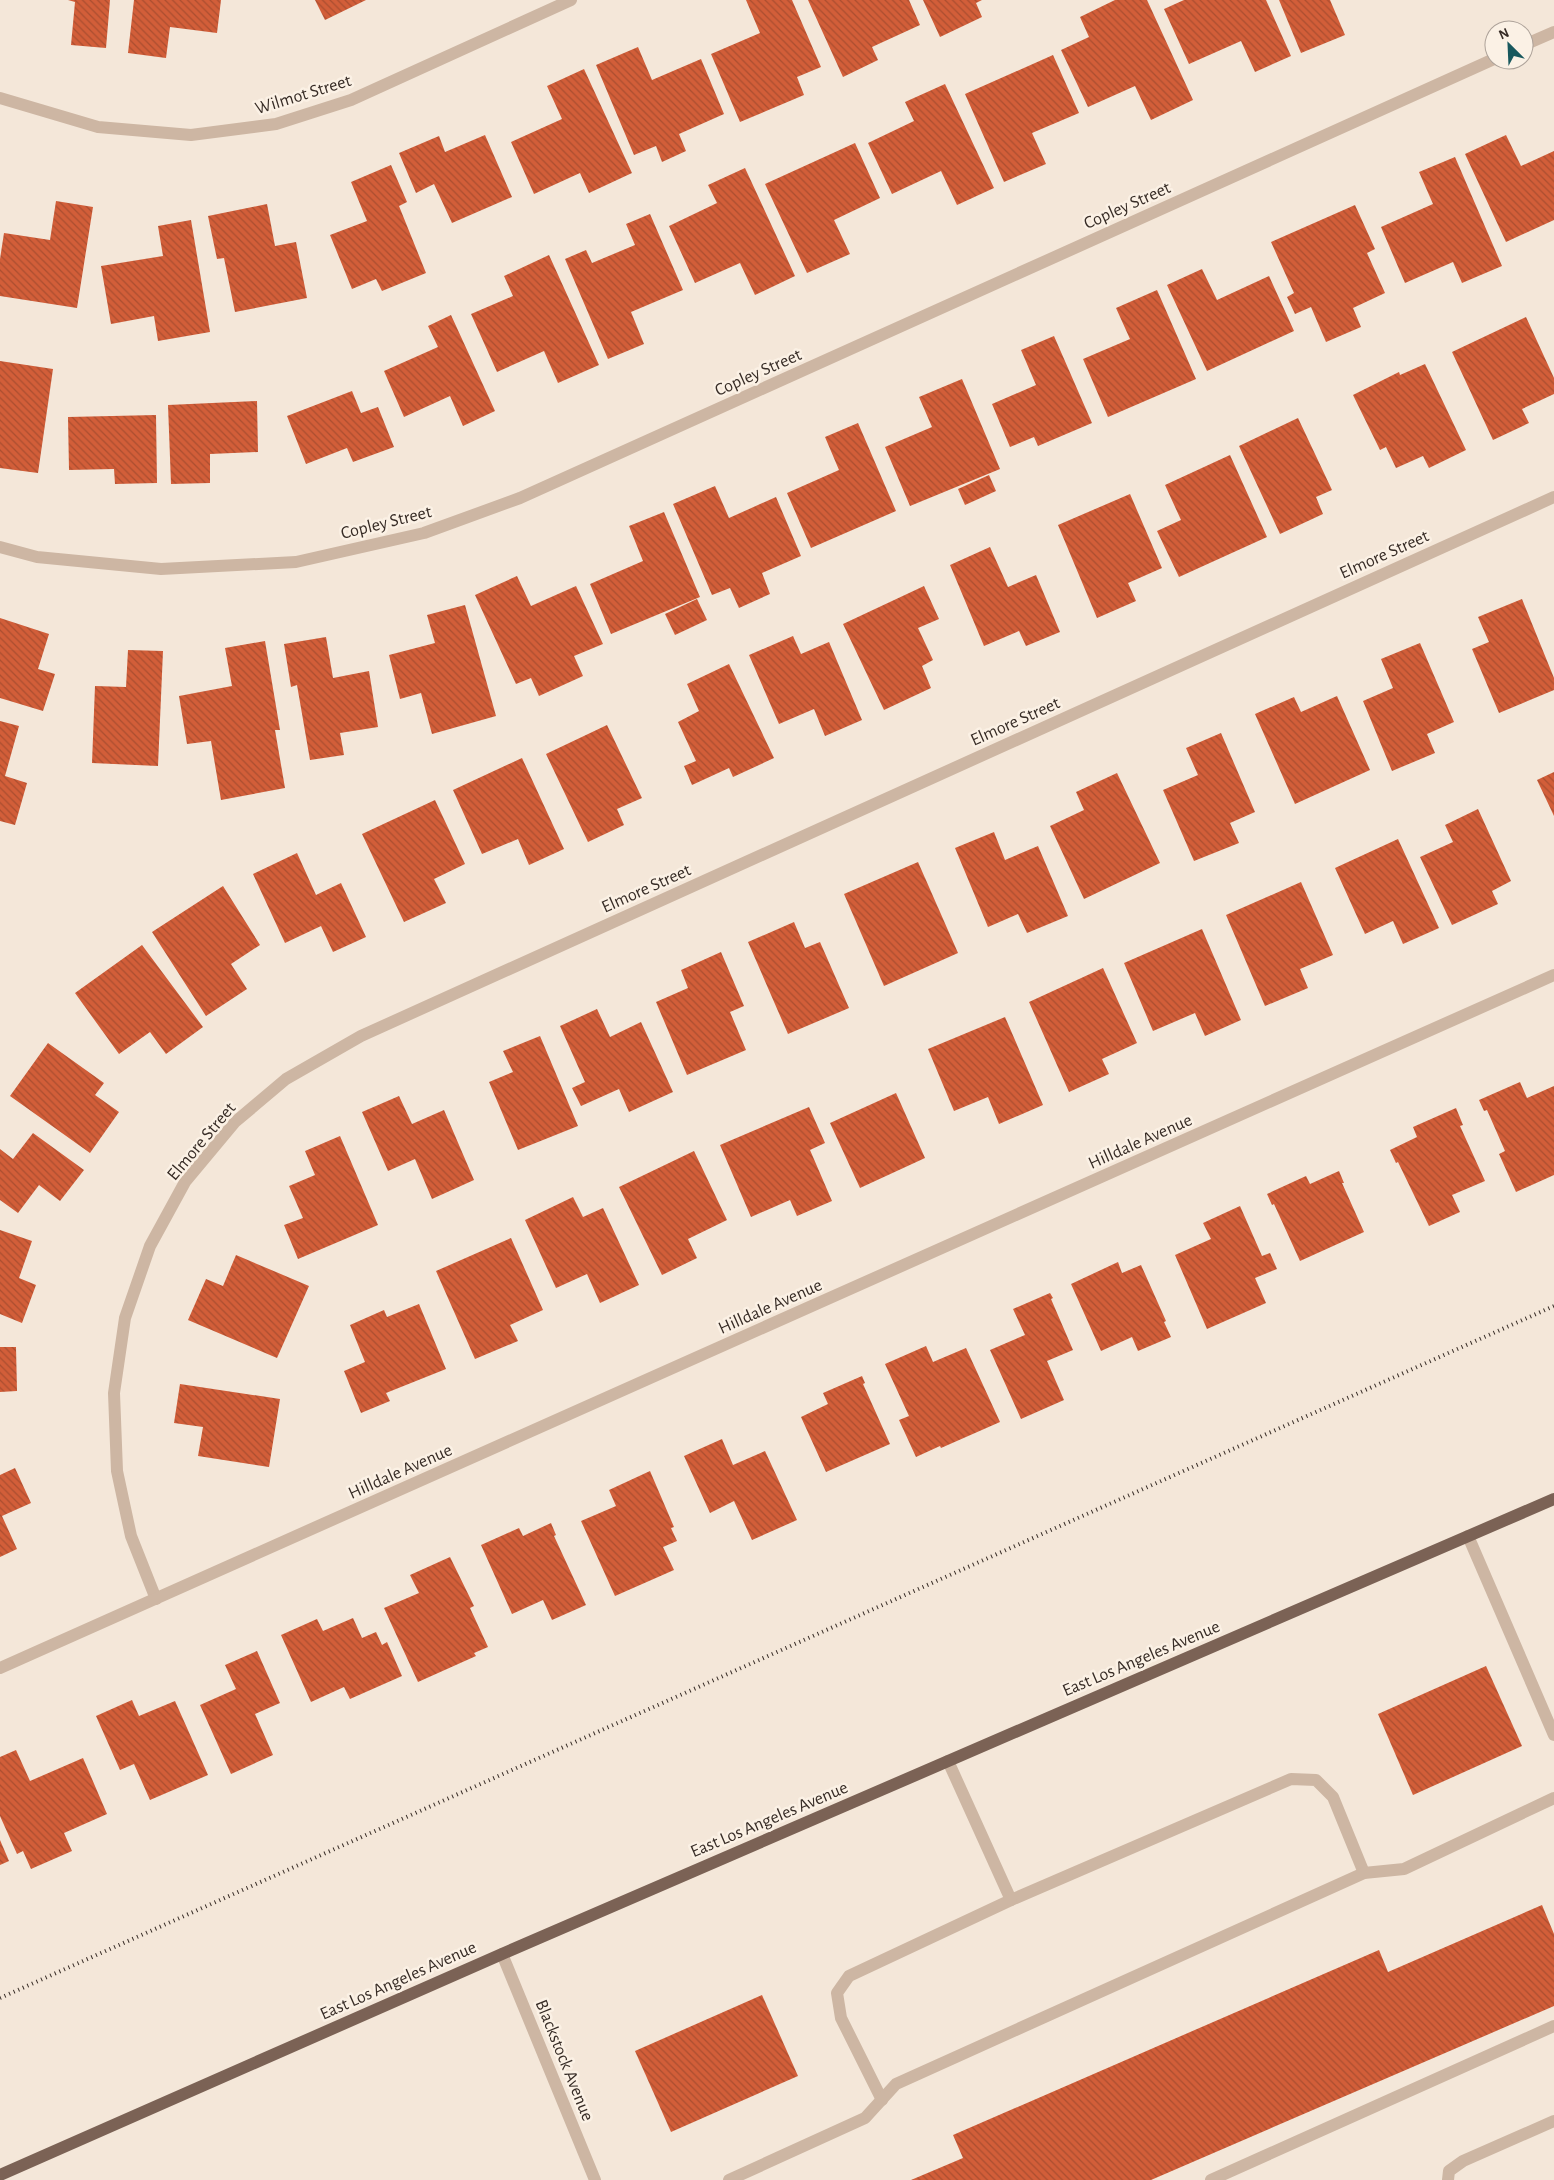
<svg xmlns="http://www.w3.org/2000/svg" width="1554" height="2180" font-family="'Alegreya Sans',sans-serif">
<defs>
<pattern id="building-back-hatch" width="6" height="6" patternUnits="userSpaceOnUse" patternTransform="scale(1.25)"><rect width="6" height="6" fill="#d25e39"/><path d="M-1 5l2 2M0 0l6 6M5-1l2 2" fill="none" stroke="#ab4e30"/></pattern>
</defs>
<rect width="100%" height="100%" fill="#f4e7d9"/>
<g fill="url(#building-back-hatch)">
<polygon points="68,0 110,0 106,48 71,45 75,2"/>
<polygon points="134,0 221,0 217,33 170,27 166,58 128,53"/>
<polygon points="315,0 366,0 325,20"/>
<polygon points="746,0 792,0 821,67 797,77 804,95 740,122 711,54 760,33"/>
<polygon points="808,0 909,0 920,25 872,47 878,60 843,77"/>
<polygon points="923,0 982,0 976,3 982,17 940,37"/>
<polygon points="1115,0 1147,0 1193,100 1151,120 1135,86 1088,107 1061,50 1089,37 1080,17"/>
<polygon points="1184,0 1266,0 1291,56 1255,72 1241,41 1189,64 1164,9"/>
<polygon points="1279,0 1330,0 1345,35 1301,53"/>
<polygon points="638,47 652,80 701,59 724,114 679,134 686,151 662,162 656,146 634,155 596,65"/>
<polygon points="1053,55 1079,113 1032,133 1046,164 1004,182 965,94"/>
<polygon points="584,69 632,173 589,193 580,173 534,194 511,142 562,119 547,86"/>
<polygon points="945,84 994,188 957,205 941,171 892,194 868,143 914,121 905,102"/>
<polygon points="485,135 512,197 452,223 434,184 416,193 399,153 439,136 445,152"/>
<polygon points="1506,135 1521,166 1554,151 1554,220 1506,242 1465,154"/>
<polygon points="855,143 880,198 834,220 850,254 807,273 765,184"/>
<polygon points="1455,157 1502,266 1462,283 1453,262 1405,283 1381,227 1433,204 1419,172"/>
<polygon points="391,165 407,202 399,206 426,273 382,291 376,279 352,289 330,235 367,221 351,182"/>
<polygon points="745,168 795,276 755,295 740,263 695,283 669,226 717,203 708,185"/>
<polygon points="56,201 93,207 77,308 0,296 0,259 4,233 50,240"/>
<polygon points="267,204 275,246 296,242 307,298 235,312 224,258 217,259 208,216"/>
<polygon points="1355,205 1375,249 1367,253 1385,293 1353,308 1361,327 1326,342 1311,307 1295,314 1287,297 1294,293 1271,242"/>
<polygon points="650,214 683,290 631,312 644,344 608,359 565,259 586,250 592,263 635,245 626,224"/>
<polygon points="191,220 210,332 158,341 154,316 111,324 101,266 163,256 158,226"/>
<polygon points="549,255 599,365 558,383 544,351 497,372 471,314 513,296 504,276"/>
<polygon points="1202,269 1217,300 1269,276 1294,331 1207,371 1167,285"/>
<polygon points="1157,290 1196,379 1108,417 1083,359 1130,339 1116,308"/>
<polygon points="451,315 495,411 463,426 450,396 404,417 384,371 438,347 428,326"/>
<polygon points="1526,317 1554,378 1554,394 1522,409 1529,423 1493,440 1452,352"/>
<polygon points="1054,336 1092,423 1038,446 1034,437 1010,447 992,404 1036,385 1021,350"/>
<polygon points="0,361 53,369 38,473 0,468"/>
<polygon points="1425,364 1466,450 1429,468 1423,456 1396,468 1386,447 1380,450 1353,395 1399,372 1400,375"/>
<polygon points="962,379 1000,469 910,506 885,447 932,427 919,397"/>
<polygon points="352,391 361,413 378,407 394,447 353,462 347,448 306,464 287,416"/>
<polygon points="257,401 258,452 210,454 210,483 171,484 168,405"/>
<polygon points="156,415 157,483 115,484 114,469 69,470 68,417"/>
<polygon points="1298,418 1332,490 1316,497 1323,514 1280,534 1239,446"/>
<polygon points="858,423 896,511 811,548 787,493 839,470 825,437"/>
<polygon points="1230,455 1267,537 1179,577 1157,531 1181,520 1165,485"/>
<polygon points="989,475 996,491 965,505 958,489"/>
<polygon points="715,486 729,518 776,497 801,556 762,573 770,594 739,608 730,588 712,595 673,504"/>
<polygon points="1130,494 1162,568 1128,583 1136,601 1097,618 1058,525"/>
<polygon points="664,512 700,597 611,634 590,584 643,561 629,526"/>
<polygon points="990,547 1008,587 1036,575 1060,632 1026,646 1019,631 984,646 950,565"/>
<polygon points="517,576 531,606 576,586 603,644 574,656 583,676 539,696 531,678 516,684 475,595"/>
<polygon points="924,586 939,619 918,628 933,660 922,666 931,688 884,710 843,624"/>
<polygon points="697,599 707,620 675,635 665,614"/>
<polygon points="1522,599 1554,678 1554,690 1499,713 1472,649 1489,642 1478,617"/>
<polygon points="465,605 496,716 432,734 421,693 400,699 389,655 435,643 427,615"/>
<polygon points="0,618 49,634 38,669 55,674 43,711 0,698"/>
<polygon points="793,636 801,654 829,642 862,720 825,736 814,709 779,724 749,655"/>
<polygon points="326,637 333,678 369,671 378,727 340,733 344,755 310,760 297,685 291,687 284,644"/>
<polygon points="265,641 280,730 275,730 285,788 221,800 211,741 187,744 179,696 232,686 225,648"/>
<polygon points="1420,643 1454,722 1427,734 1435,753 1392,771 1363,701 1393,688 1381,659"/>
<polygon points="128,650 163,651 158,766 92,763 95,686 126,687"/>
<polygon points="729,664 774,758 733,777 729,768 692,785 684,766 696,761 678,722 699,711 687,684"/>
<polygon points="1337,696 1370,770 1295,804 1255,714 1294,697 1301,712"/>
<polygon points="0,721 19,726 5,776 27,783 15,825 0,821"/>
<polygon points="607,725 642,798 617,809 624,825 588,842 546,754"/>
<polygon points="1221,733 1255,812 1230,823 1239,843 1194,861 1163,790 1198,775 1186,748"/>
<polygon points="522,758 564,849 529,865 518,839 482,854 453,790"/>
<polygon points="1554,772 1554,816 1537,780"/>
<polygon points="1117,773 1160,863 1084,899 1050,826 1084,810 1076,792"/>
<polygon points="435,800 465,864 434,879 446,903 404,922 362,834"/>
<polygon points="1478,809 1511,881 1492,891 1498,904 1452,925 1420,857 1453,842 1445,825"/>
<polygon points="994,832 1005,860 1038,846 1068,916 1027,933 1018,914 988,927 955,848"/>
<polygon points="1398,839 1439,928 1403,944 1393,921 1365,934 1335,868"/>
<polygon points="297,853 316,895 341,883 366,937 333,952 321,926 285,943 253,874"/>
<polygon points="918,862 958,953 884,986 844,894"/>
<polygon points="1301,882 1333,955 1300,969 1308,988 1265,1006 1226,915"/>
<polygon points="223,886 260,945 231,964 247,989 206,1016 152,932"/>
<polygon points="794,922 805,948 820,942 849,1008 788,1034 748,942"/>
<polygon points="1202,929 1241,1020 1205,1036 1195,1013 1153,1031 1124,963"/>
<polygon points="142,945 203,1027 166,1054 150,1032 119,1054 75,993"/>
<polygon points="721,952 744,1006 730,1012 746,1050 687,1075 656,1002 688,988 681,970"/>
<polygon points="1103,968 1137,1043 1102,1059 1109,1074 1069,1092 1029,1002"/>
<polygon points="597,1009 610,1037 641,1022 673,1092 629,1112 619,1089 581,1106 572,1088 585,1082 560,1026"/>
<polygon points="1005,1017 1043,1105 999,1124 988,1097 954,1111 928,1049"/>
<polygon points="540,1036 578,1126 518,1150 489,1082 513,1072 503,1051"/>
<polygon points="48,1043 104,1083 95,1095 119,1112 90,1153 10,1096"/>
<polygon points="1520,1082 1527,1098 1554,1086 1554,1175 1516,1192 1499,1154 1505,1151 1487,1110 1484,1111 1479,1100"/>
<polygon points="896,1093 925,1158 860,1188 830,1123"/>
<polygon points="399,1096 412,1124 444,1110 474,1180 432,1199 415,1159 388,1171 362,1112"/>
<polygon points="809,1107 825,1143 810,1150 832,1201 797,1216 790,1200 751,1217 720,1145"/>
<polygon points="1456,1108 1463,1125 1460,1126 1485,1181 1452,1195 1460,1212 1429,1226 1398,1162 1396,1163 1390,1150 1417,1137 1413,1127"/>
<polygon points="33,1133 84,1170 60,1201 39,1185 18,1213 0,1200 0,1149 13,1159"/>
<polygon points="340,1136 378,1225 298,1259 284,1225 303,1218 289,1186 315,1175 305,1151"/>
<polygon points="694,1151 727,1220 688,1239 697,1258 662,1275 619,1187"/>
<polygon points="1339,1171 1344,1183 1342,1183 1364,1232 1300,1261 1274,1204 1272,1205 1267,1194 1306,1176 1310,1184"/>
<polygon points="573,1197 583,1217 603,1208 639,1285 600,1303 587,1274 556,1288 525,1220"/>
<polygon points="1240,1206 1262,1256 1270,1253 1277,1269 1255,1278 1266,1303 1207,1329 1175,1255 1211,1239 1203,1223"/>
<polygon points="0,1230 32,1241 19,1278 36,1285 22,1323 0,1314"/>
<polygon points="511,1238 543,1310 510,1325 518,1341 475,1359 436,1271"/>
<polygon points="236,1255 309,1286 277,1358 188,1320 206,1279 223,1286"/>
<polygon points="1118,1262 1122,1273 1141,1265 1166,1321 1164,1322 1171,1337 1138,1351 1132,1337 1101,1351 1071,1284"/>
<polygon points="1050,1293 1053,1298 1051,1299 1073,1350 1047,1361 1064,1400 1021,1419 990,1350 1025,1335 1013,1309"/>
<polygon points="419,1304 446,1369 386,1393 390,1401 361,1413 344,1371 365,1362 350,1325 384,1310 387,1317"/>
<polygon points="926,1346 933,1362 966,1348 1000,1422 941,1448 940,1446 916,1457 899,1420 909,1416 885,1364"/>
<polygon points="0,1347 16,1347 17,1391 0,1392"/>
<polygon points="862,1376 865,1383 863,1384 890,1444 826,1472 801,1417 828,1404 823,1393"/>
<polygon points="180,1384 280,1399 269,1467 198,1456 203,1427 174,1423"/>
<polygon points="722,1439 733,1465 765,1451 797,1520 752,1540 734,1501 710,1513 684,1456"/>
<polygon points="15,1468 31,1503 2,1516 17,1549 0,1557 0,1475"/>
<polygon points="650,1471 674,1527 671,1528 677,1541 663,1547 674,1570 615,1596 581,1521 616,1506 609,1490"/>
<polygon points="551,1523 556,1535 554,1536 586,1605 552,1620 543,1600 512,1614 481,1545 519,1528 523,1536"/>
<polygon points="450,1557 474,1606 470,1608 488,1647 474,1653 476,1656 418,1682 384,1608 419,1593 410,1575"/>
<polygon points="353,1618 362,1638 376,1632 382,1645 387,1642 402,1676 350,1699 344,1687 311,1702 281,1635 317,1619 323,1631"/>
<polygon points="257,1651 280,1703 255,1714 273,1755 231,1774 200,1705 236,1689 225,1665"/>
<polygon points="1486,1666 1522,1746 1413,1795 1378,1714"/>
<polygon points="132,1700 139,1716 175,1701 208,1775 150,1800 134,1764 120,1770 96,1716"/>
<polygon points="16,1750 30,1781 83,1758 107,1814 64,1833 72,1851 31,1869 23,1851 17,1854 0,1816 0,1757"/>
<polygon points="0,1840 9,1861 0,1865"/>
<polygon points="1542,1905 1554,1934 1554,2006 1151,2180 911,2180 963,2158 953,2135 1379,1950 1388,1972"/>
<polygon points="762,1995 798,2076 671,2132 635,2051"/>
</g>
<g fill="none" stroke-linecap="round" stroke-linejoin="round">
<g stroke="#cdb6a3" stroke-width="12">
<polyline points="1468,1536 1554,1735"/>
<polyline points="948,1761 1011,1900 1291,1779 1316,1780 1333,1797 1364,1873"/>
<polyline points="882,2100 841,2018 837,1993 849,1976 1011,1900"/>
<polyline points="729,2180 865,2118 896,2084 1364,1873 1404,1869 1554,1798"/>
<polyline points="1211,2180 1554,2026"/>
<polyline points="1448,2180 1449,2171 1463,2161 1554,2121"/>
</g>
<g stroke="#cdb6a3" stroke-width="12">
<polyline points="1524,45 1554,32"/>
<polyline points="0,98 98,127 191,135 276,124 351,100 571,0"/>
<polyline points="0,547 37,557 161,569 296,562 424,533 520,498 1494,59"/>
<polyline points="156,1599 131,1536 117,1471 114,1393 125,1318 150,1246 185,1182 235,1122 286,1079 361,1036 1554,497"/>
<polyline points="0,1668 1554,975"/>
<polyline points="502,1954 595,2180"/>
</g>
<polyline stroke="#7b6255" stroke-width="12" points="0,2175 502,1954 1554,1499"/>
<polyline stroke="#372c26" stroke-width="4" stroke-dasharray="1 4" stroke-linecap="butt" points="0,1998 1554,1306"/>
</g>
<g text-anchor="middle" stroke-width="5" stroke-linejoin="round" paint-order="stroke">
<g font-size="18" fill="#372c26" stroke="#fbf1e5">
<text transform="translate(303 94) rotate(-17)" y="6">Wilmot Street</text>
<text transform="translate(1127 205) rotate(-24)" y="6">Copley Street</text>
<text transform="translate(758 372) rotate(-24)" y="6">Copley Street</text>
<text transform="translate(386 522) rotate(-14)" y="6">Copley Street</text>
<text transform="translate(1384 554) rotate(-24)" y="6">Elmore Street</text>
<text transform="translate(1015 721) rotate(-24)" y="6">Elmore Street</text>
<text transform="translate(646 888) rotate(-24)" y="6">Elmore Street</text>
<text transform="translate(201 1141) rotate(-50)" y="6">Elmore Street</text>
<text transform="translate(1140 1141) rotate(-24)" y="6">Hilldale Avenue</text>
<text transform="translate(770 1306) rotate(-24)" y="6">Hilldale Avenue</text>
<text transform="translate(400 1471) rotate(-24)" y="6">Hilldale Avenue</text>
<text transform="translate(1141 1658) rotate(-23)" y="6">East Los Angeles Avenue</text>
<text transform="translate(769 1819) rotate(-23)" y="6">East Los Angeles Avenue</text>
<text transform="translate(398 1980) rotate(-24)" y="6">East Los Angeles Avenue</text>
<text transform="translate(565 2060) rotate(68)" y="6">Blackstock Avenue</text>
</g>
</g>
<g transform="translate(1509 45) rotate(336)"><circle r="24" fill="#fbf1e5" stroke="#ada299"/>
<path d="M0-4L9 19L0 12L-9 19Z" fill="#18585d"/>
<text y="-8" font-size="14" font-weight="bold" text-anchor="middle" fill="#372c26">N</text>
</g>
</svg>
